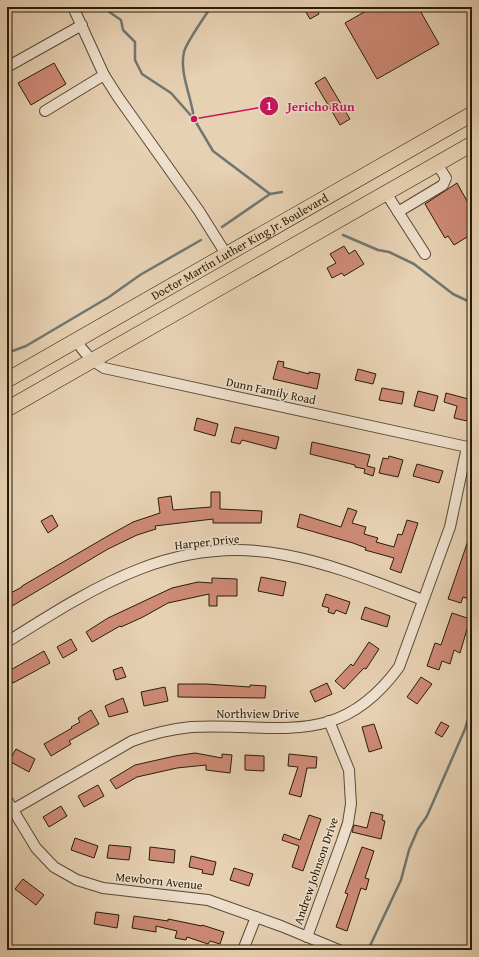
<svg xmlns="http://www.w3.org/2000/svg" width="479" height="957" font-family="'Gentium Book Plus',serif">
<rect width="100%" height="100%" fill="#e7d1b3"/>
<filter id="stains"><feTurbulence type="fractalNoise" baseFrequency=".005" numOctaves="4"/><feColorMatrix values="0 0 0 0 .2 0 0 0 0 .09 0 0 0 0 .02 0 0 0 .5 -.17"/></filter>
<radialGradient id="worn" r=".72"><stop offset=".6" stop-color="#630" stop-opacity="0"/><stop offset="1" stop-color="#630" stop-opacity=".3"/></radialGradient>
<g fill="none" stroke-linecap="round" stroke-linejoin="round">
<g stroke="#6f7772" stroke-width="2.5">
<polyline points="102,7 121,20 123,30 135,42 135,60 142,74 171,93 194,119 213,151 270,194 282,192"/>
<path d="M194,119C192,98 179,73 184,52C186,43 205,16 211,7"/>
<polyline points="222,227 270,194"/>
<polyline points="343,235 378,250 389,252 414,264 453,294 472,303"/>
<polyline points="7,353 26,346 109,297 140,275 201,240"/>
<polyline points="368,950 401,880 409,850 418,829 427,816 465,729 472,705"/>
</g>
</g>
<g fill="#ce8a76" stroke="#291c09">
<polygon points="303,7 315,7 319,14 310,19"/>
<polygon points="373,7 418,7 439,44 377,79 345,23"/>
<polygon points="54,63 66,84 31,105 18,83"/>
<polygon points="325,77 350,119 340,125 315,83"/>
<polygon points="457,183 472,210 472,234 454,245 448,236 445,238 425,204"/>
<polygon points="344,246 349,254 355,250 364,264 344,276 342,273 332,278 327,268 336,263 330,254"/>
<polygon points="278,361 284,362 283,367 309,374 309,372 320,374 317,389 273,379"/>
<polygon points="358,369 376,374 373,384 355,380"/>
<polygon points="382,388 404,392 402,404 379,400"/>
<polygon points="418,391 438,396 434,411 414,406"/>
<polygon points="446,393 472,400 467,421 454,418 457,406 444,402"/>
<polygon points="197,418 218,424 215,436 194,430"/>
<polygon points="235,427 279,437 276,449 242,440 240,444 231,442"/>
<polygon points="312,442 370,455 367,466 375,468 373,476 364,473 365,469 355,467 355,465 310,454"/>
<polygon points="389,456 403,460 398,477 379,473 383,458 388,459"/>
<polygon points="417,464 443,471 439,483 413,476"/>
<polygon points="211,492 220,492 220,509 262,511 261,523 213,523 213,519 155,526 156,529 137,535 108,549 7,609 7,595 22,587 22,586 106,537 133,522 160,513 158,498 171,496 173,510 211,507"/>
<polygon points="348,508 357,511 352,523 366,527 364,534 378,538 376,542 394,547 398,534 402,535 407,520 418,523 401,573 390,569 394,558 365,550 366,548 353,543 297,527 300,514 341,527"/>
<polygon points="52,515 58,526 48,533 41,521"/>
<polygon points="471,532 472,569 467,585 472,586 472,591 469,599 463,597 461,603 448,599"/>
<polygon points="261,577 286,582 283,596 258,591"/>
<polygon points="212,578 237,579 237,596 217,596 217,606 209,606 209,594 168,603 143,617 121,627 120,626 92,642 86,632 108,618 172,588 198,582 212,583"/>
<polygon points="326,594 350,602 346,614 336,610 334,614 328,612 329,608 322,606"/>
<polygon points="365,607 390,616 387,627 361,619"/>
<polygon points="452,613 470,619 460,653 454,650 450,664 442,661 439,670 427,666 435,643 441,645"/>
<polygon points="71,639 77,650 63,658 57,647"/>
<polygon points="369,642 379,649 366,669 364,668 344,689 335,681 351,664 353,666"/>
<polygon points="44,651 50,663 13,683 11,680 7,683 7,672"/>
<polygon points="122,667 126,677 116,680 113,670"/>
<polygon points="421,677 432,684 417,704 407,697"/>
<polygon points="327,683 332,694 315,702 310,691"/>
<polygon points="178,684 206,684 250,687 250,685 266,686 265,698 178,697"/>
<polygon points="165,687 168,701 144,706 141,692"/>
<polygon points="123,698 128,712 109,717 105,706"/>
<polygon points="91,710 99,724 69,741 71,744 51,756 44,744 72,728 71,727 80,722 78,718"/>
<polygon points="441,722 449,726 442,737 435,733"/>
<polygon points="374,724 382,748 369,752 362,727"/>
<polygon points="16,749 35,759 29,772 9,761"/>
<polygon points="195,753 222,758 222,754 232,755 230,773 206,770 206,765 177,768 137,777 116,789 110,780 135,765 175,756"/>
<polygon points="289,754 317,757 316,768 307,768 301,797 289,794 298,767 288,766"/>
<polygon points="245,755 264,756 264,771 245,770"/>
<polygon points="98,785 104,796 84,807 78,796"/>
<polygon points="61,806 67,816 49,827 43,817"/>
<polygon points="371,812 383,815 382,820 385,821 381,839 352,832 354,825 367,828"/>
<polygon points="309,815 321,819 303,871 292,867 299,846 282,840 284,834 300,840"/>
<polygon points="75,838 98,846 94,858 71,850"/>
<polygon points="109,845 131,847 129,860 107,858"/>
<polygon points="150,847 175,850 174,863 149,860"/>
<polygon points="362,847 374,851 365,878 369,879 366,890 361,888 347,931 336,927 348,894 345,893"/>
<polygon points="191,856 216,862 213,875 202,873 203,870 189,867"/>
<polygon points="234,868 253,874 249,886 230,880"/>
<polygon points="23,879 44,895 36,905 15,889"/>
<polygon points="96,912 119,915 117,928 94,924"/>
<polygon points="134,916 168,921 168,919 202,926 202,925 224,932 220,944 210,941 208,944 187,937 186,940 175,938 177,931 156,926 156,932 132,928"/>
</g>
<g fill="none" stroke-linecap="round" stroke-linejoin="round">
<defs>
<g id="minor">
<polyline points="73,7 104,75 118,97 199,211 226,254"/>
<polyline points="7,67 82,25"/>
<polyline points="45,111 104,75"/>
<polyline points="386,193 425,254"/>
<polyline points="398,212 443,185 446,178 437,164"/>
<path d="M76,340C84,353 91,360 104,368L472,448"/>
<path d="M7,642C94,587 177,533 285,555C333,564 378,583 423,600"/>
<polyline points="7,800 36,848 54,867 77,880 103,888 208,900 281,926 339,950"/>
<path d="M7,813L132,741C151,734 171,729 191,727C277,722 338,751 399,667L450,527L467,447"/>
<polyline points="307,937 342,841 348,823 351,804 349,770 329,721"/>
<polyline points="243,950 256,917"/>
</g>
<g id="highway">
<path id="s1" d="M7,380L472,114"/>
<polyline points="7,409 472,144"/>
</g>
</defs>
<use href="#minor" stroke="#584934" stroke-width="12"/>
<use href="#highway" stroke="#291c09" stroke-width="16"/>
<use href="#minor" stroke="#efe1ce" stroke-width="10"/>
<use href="#highway" stroke="#e7d1b3" stroke-width="15"/>
</g>
<g text-anchor="middle" stroke-width="3" stroke-linejoin="round" paint-order="stroke">
<g font-size="12" fill="#291c09" stroke="#efe1ce">
<text dy="4" stroke="none"><textPath href="#s1" startOffset="268">Doctor Martin Luther King Jr. Boulevard</textPath></text>
<text transform="translate(271 391) rotate(12)" y="4">Dunn Family Road</text>
<text transform="translate(207 542) rotate(-6)" y="4">Harper Drive</text>
<text x="258" y="718">Northview Drive</text>
<text transform="translate(316 871) rotate(-71)" y="4">Andrew Johnson Drive</text>
<text transform="translate(159 881) rotate(6)" y="4">Mewborn Avenue</text>
</g>
</g>
<path fill="none" stroke="#c2185b" stroke-width="1.5" d="M194 119L269 106"/>
<g fill="#c2185b" stroke="#efe1ce" stroke-width="1.5">
<circle cx="194" cy="119" r="4"/>
<circle cx="269" cy="106" r="10"/>
</g>
<g font-size="12" text-anchor="middle" font-weight="bold" fill="#fff">
<text x="269" y="110">1</text>
</g>
<g font-size="13" text-anchor="middle" font-weight="bold" fill="#c2185b" stroke="#efe1ce" stroke-width="3" stroke-linejoin="round" paint-order="stroke">
<text x="321" y="111">Jericho Run</text>
</g>
<rect width="479" height="957" fill="none" stroke="#e7d1b3" stroke-width="24"/>
<rect x="8" y="8" width="463" height="941" fill="none" stroke="#291c09" stroke-width="2"/>
<rect x="12" y="12" width="455" height="933" fill="none" stroke="#291c09"/>
<rect width="100%" height="100%" filter="url(#stains)"/>
<rect width="100%" height="100%" fill="url(#worn)"/>
</svg>
